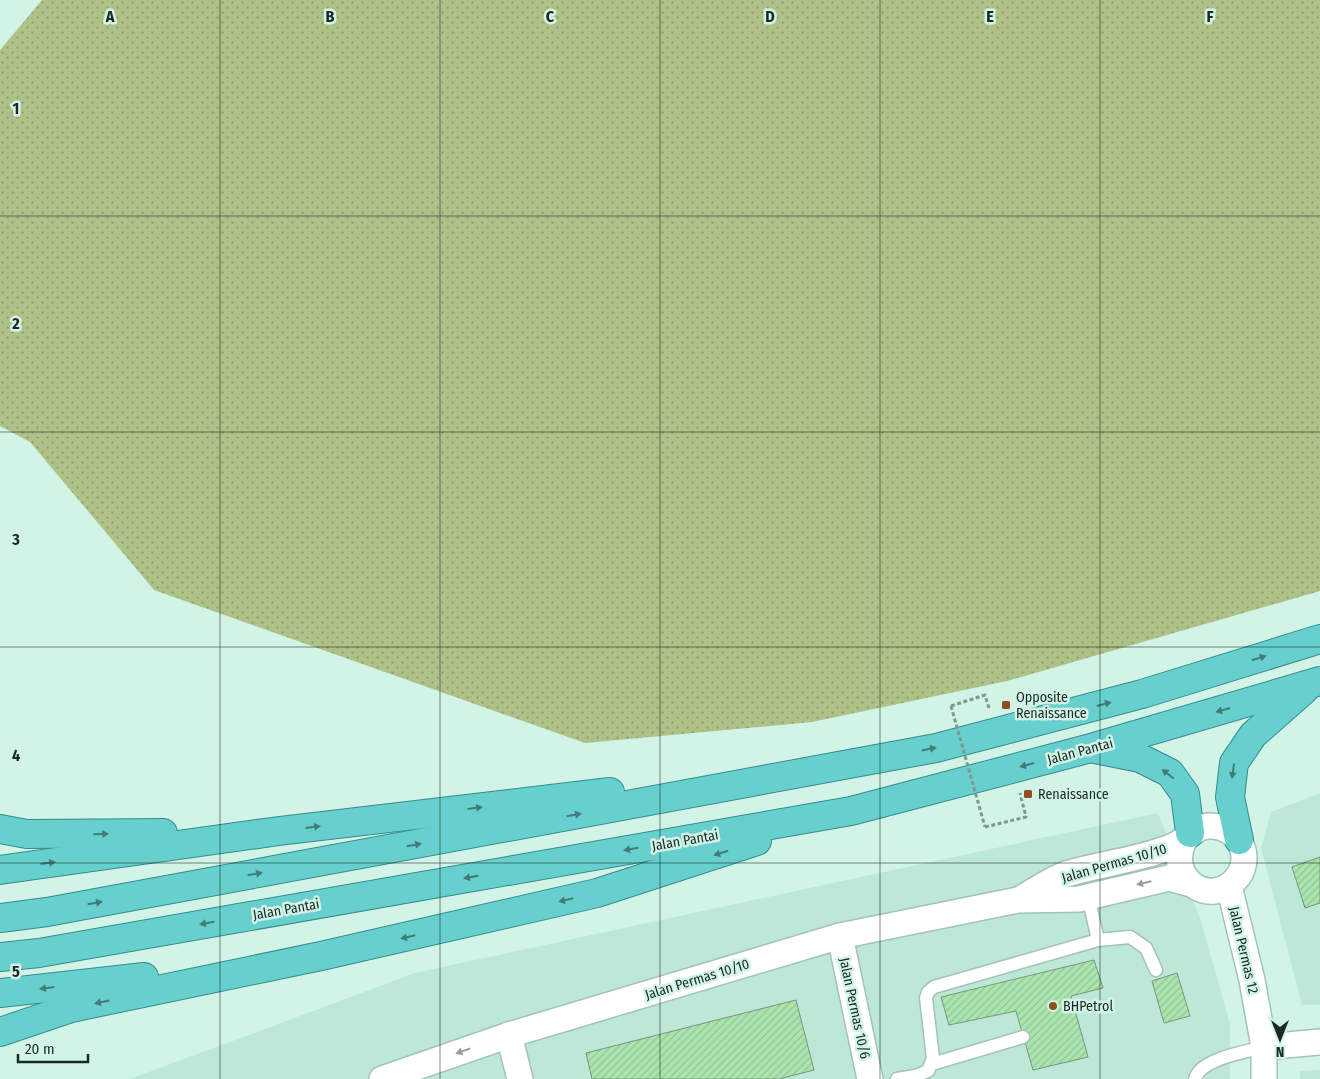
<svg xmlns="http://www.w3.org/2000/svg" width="1320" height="1079" font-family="'Fira Sans Condensed',sans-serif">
<defs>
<pattern id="grass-dots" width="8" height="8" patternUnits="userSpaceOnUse" patternTransform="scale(1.25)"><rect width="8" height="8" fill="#aec187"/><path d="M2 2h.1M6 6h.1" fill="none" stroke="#8d9d6e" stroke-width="1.8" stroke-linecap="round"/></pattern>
<pattern id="building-hatch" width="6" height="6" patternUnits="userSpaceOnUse" patternTransform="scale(1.25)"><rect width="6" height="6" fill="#aae5ae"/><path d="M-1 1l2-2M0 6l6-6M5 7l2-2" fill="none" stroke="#92c495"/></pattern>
</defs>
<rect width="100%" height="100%" fill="#d2f4e7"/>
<g fill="#bde7d7">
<polygon points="1320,793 1320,1005 1302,1005 1261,848 1271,812"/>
<polygon points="1158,813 1201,921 1230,1024 1230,1079 130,1079 415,973"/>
<polygon points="1320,1070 1320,1079 1300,1079 1300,1071"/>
</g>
<polygon fill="url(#grass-dots)" points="42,0 1320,0 1320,591 1007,681 812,722 585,743 154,590 30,442 0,426 0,50"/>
<g fill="url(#building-hatch)" stroke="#7d927e">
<polygon points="1320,857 1320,903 1305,908 1292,867"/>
<polygon points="1094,960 1103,988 1071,996 1088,1057 1033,1070 1016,1011 949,1025 941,997"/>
<polygon points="1177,973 1190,1016 1164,1023 1152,981"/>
<polygon points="796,1000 814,1070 779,1079 592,1079 586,1053"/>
</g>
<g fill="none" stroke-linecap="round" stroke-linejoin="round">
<defs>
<g id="service">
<polyline points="1098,940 1130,937 1146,948 1156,970"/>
<polyline points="932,1064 1023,1037"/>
<polyline points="897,1079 915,1076 928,1071 933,1058 926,998 928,992 934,987 1098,940 1088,896"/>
<path d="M1195,1079C1200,1059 1245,1052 1264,1047"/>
</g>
<g id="minor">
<polyline points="1229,886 1252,980 1264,1047 1264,1079"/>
<path d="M1022,898C1036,890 1051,879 1066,874C1096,865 1129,861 1159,851C1166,849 1177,845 1183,840C1193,834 1195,827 1209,826C1223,825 1237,834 1242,847C1246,857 1244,871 1236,879C1211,909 1165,879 1184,840"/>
<polyline points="840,936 870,1079"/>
<polyline points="509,1035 520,1079"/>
<polyline points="1264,1047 1320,1042"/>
<polyline points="382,1079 509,1035 840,936 1018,900 1079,899 1169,878 1191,884"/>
</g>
<g id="trunk">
<polyline points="1095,749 1140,758 1170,773 1185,794 1190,833"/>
<polyline points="0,829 27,834 163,833"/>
<polyline points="1239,840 1230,797 1234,763 1253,735 1304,690"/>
<polyline points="0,870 279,831 610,792"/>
<polyline points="0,918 47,912 936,748 1142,694 1320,639"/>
<polyline points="0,957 39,953 851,811 1091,748 1320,681"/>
<polyline points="0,993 144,977"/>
<polyline points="0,1032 71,1008 321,956 597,893 757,841"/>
</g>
</defs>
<use href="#service" stroke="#a2c3b6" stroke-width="15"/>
<use href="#minor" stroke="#a2c3b6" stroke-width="28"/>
<use href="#trunk" stroke="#348d8a" stroke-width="30"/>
<g stroke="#7f988e" stroke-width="3" stroke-dasharray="4 2.5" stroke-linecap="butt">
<polyline points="951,706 985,695 989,708"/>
<polyline points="985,827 1026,817 1020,793"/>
</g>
<use href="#service" stroke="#fff" stroke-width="12"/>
<use href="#minor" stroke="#fff" stroke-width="25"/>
<use href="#trunk" stroke="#67cfce" stroke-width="28"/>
<polyline stroke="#7f988e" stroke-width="3" stroke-dasharray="4 2.5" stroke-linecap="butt" points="951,706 985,827"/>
</g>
<defs><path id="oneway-solid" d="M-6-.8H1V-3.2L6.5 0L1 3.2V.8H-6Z" transform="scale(1.25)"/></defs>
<g fill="#417c78">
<use href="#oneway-solid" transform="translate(1259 658) rotate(-17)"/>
<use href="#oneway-solid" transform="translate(1104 704) rotate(-15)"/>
<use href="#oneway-solid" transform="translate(1223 710) rotate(164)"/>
<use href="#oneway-solid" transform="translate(929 749) rotate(-11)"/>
<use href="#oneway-solid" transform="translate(1027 765) rotate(165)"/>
<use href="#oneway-solid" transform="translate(1233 771) rotate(98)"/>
<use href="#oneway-solid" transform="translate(1168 774) rotate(-141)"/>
<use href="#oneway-solid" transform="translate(475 808) rotate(-7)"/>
<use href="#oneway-solid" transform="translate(574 815) rotate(-10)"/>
<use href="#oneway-solid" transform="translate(313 827) rotate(-7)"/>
<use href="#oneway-solid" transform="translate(101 834) rotate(-1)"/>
<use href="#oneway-solid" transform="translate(414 845) rotate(-10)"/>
<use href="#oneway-solid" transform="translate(631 849) rotate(170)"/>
<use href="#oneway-solid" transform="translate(721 853) rotate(162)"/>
<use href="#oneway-solid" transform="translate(48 863) rotate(-8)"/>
<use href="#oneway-solid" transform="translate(255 874) rotate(-10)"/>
<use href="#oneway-solid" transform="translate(471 877) rotate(170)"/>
<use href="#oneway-solid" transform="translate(566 900) rotate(167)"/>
<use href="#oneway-solid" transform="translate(95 903) rotate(-10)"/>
<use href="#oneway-solid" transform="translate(207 923) rotate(170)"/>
<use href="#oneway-solid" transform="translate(408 937) rotate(167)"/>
<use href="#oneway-solid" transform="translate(47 988) rotate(173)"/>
<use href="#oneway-solid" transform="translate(102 1002) rotate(168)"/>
</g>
<g fill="#989e9c">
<use href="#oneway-solid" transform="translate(1144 883) rotate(167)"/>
<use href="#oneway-solid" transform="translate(463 1051) rotate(161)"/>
</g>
<path fill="none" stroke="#1b2823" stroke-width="1" stroke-opacity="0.55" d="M220,0V1079M440,0V1079M660,0V1079M880,0V1079M1100,0V1079M0,216H1320M0,432H1320M0,647H1320M0,863H1320"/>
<g fill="#904e1e" stroke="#d2f4e7" stroke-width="2">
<rect x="1001" y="700" width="10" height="10" rx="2.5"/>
<rect x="1023" y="789" width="10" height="10" rx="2.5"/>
<circle cx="1053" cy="1006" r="5"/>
</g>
<g text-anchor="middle" stroke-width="5" stroke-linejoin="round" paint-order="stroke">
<g font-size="14" fill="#1b2823" stroke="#d2f4e7" text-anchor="start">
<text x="1016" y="702">Opposite<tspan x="1016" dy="16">Renaissance</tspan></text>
<text x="1038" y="799">Renaissance</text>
<text x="1063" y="1011">BHPetrol</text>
</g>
<g font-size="14" fill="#1b2823" stroke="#d2f4e7">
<text transform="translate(1080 751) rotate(-15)" y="5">Jalan Pantai</text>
<text transform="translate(685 840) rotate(-10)" y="5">Jalan Pantai</text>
<text transform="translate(1114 863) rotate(-16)" y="5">Jalan Permas 10/10</text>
<text transform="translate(286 909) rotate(-10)" y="5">Jalan Pantai</text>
<text transform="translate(1244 950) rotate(77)" y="5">Jalan Permas 12</text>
<text transform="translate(697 979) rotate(-17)" y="5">Jalan Permas 10/10</text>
<text transform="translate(855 1008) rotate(78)" y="5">Jalan Permas 10/6</text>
</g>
</g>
<g font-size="16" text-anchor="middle" font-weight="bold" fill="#1b2823" stroke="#d2f4e7" stroke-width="5" stroke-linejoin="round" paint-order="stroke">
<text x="110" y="22">A</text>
<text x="330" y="22">B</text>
<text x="550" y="22">C</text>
<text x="770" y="22">D</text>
<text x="990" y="22">E</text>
<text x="1210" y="22">F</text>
<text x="16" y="114">1</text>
<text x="16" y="329">2</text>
<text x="16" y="545">3</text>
<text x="16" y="761">4</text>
<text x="16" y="977">5</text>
</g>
<g transform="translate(1280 1039) rotate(180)" stroke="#d2f4e7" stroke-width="4" paint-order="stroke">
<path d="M0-4L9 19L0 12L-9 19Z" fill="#1b2823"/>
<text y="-8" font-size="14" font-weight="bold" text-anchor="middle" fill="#1b2823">N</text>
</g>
<path d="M18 1054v8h70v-8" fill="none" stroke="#1b2823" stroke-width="2.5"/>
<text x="25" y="1054" font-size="15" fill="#1b2823" stroke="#d2f4e7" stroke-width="4" paint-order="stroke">20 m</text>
</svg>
